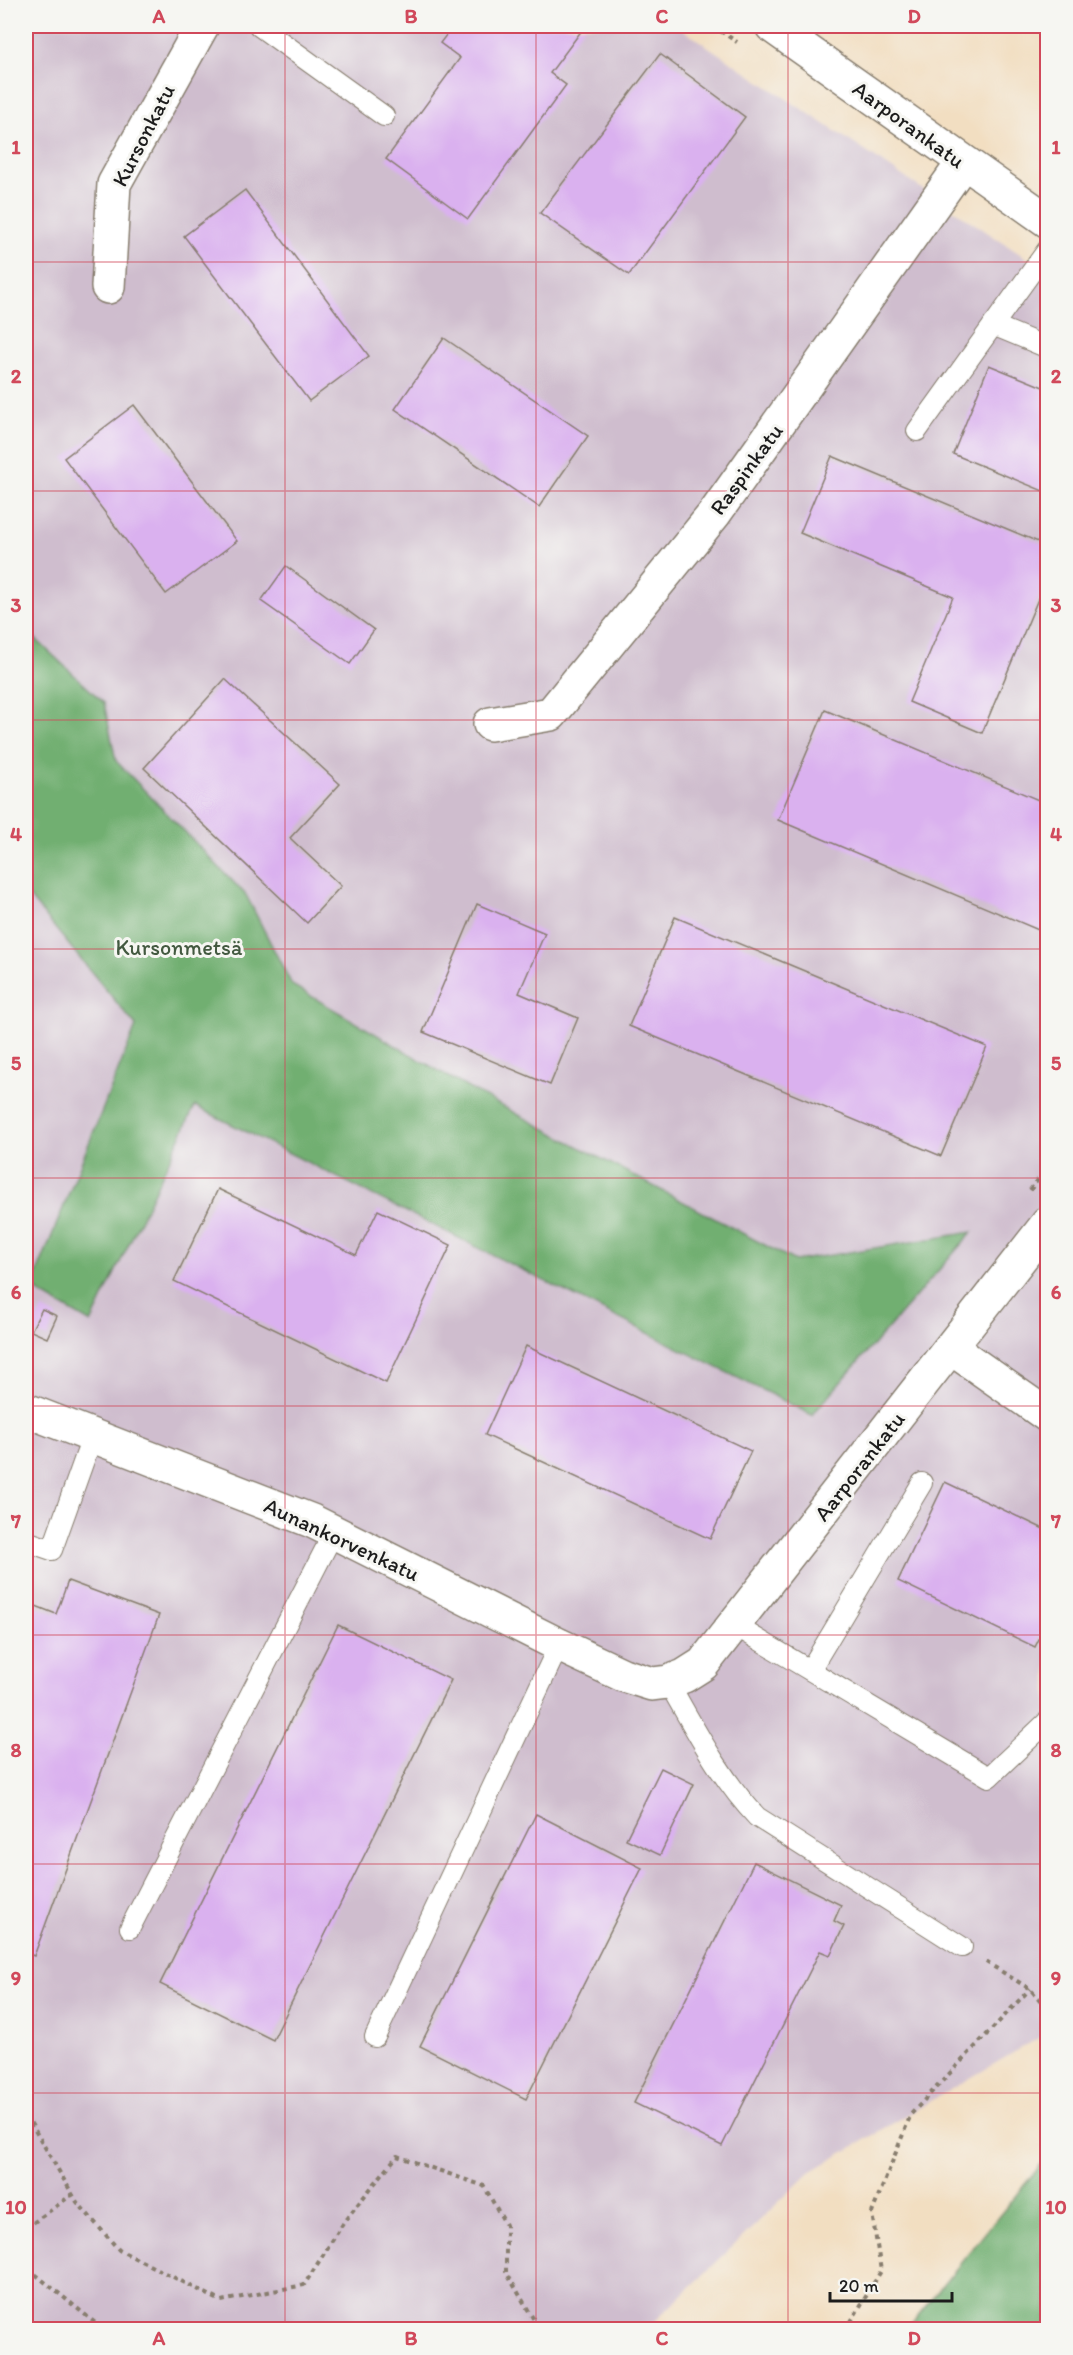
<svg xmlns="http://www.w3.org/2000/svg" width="1073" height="2355" font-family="Itim,sans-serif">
<rect width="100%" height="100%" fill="#f6f6f2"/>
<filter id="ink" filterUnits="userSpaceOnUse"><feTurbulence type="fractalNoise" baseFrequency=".0167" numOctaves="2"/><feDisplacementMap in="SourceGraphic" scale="12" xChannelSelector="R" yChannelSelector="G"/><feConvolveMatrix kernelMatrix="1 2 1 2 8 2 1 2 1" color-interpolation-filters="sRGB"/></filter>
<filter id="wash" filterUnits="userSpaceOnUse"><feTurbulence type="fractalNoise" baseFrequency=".008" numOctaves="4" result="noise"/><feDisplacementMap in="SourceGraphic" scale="24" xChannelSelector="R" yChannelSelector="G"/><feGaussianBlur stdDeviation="1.35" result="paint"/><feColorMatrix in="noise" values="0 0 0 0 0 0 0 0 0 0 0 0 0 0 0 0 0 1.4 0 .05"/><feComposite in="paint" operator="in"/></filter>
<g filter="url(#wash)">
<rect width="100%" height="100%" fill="#f2dec1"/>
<polygon fill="#cfbdce" points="26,26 677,26 1047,272 1047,2033 810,2172 647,2329 26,2330"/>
<g fill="#71af71" stroke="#466646" stroke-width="1.5">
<polygon points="26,630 104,703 116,761 246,895 292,985 468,1088 795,1261 972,1232 812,1415 195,1106 91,1323 31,1288 136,1026 26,893"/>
<polygon points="1047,2157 1047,2329 907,2329"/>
</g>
<g id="blocks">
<g fill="#dab1ef">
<polygon points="453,26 585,26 550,73 566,85 468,219 386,159 460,58 440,43"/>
<polygon points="660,54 745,117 629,275 540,213"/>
<polygon points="245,190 369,356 309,401 184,236"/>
<polygon points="444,338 588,436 539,507 395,409"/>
<polygon points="989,365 1048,389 1048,493 953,454"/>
<polygon points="134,405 237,541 166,594 64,458"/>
<polygon points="832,456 1048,546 1048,575 982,733 909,702 953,597 800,533"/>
<polygon points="286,566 374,630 350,664 261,601"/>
<polygon points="225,679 340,784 290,838 341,886 307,923 144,768"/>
<polygon points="825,710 1048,804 1048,934 778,820"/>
<polygon points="477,904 545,933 519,993 578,1018 550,1085 423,1032"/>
<polygon points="675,917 987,1047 941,1156 629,1026"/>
<polygon points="218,1189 356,1255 378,1210 451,1245 386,1383 174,1281"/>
<polygon points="42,1309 57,1316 47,1338 31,1331"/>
<polygon points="526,1346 751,1451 710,1539 485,1435"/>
<polygon points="945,1482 1048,1531 1048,1621 1035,1647 898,1581"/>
<polygon points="68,1581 159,1615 34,1956 26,1953 26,1602 56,1614"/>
<polygon points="338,1625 451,1680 273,2040 160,1984"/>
<polygon points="661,1768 694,1784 660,1855 626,1839"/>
<polygon points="536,1814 642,1868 526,2099 420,2046"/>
<polygon points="754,1862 841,1905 834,1921 844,1926 830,1955 820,1951 722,2146 634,2103"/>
</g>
</g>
</g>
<g filter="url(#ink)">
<use href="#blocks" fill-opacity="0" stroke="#877d6e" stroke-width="1.5"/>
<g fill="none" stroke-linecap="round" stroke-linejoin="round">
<defs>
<g id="service">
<polyline points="259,26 384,116"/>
<polyline points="993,325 1048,348"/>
<polyline points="917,431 1048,249"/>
<polyline points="26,1541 52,1550 93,1435"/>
<polyline points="734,1625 989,1777 1048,1721"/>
<polyline points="810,1670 922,1483"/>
<path d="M668,1682C695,1729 720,1778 757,1817L962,1947"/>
<polyline points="130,1928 334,1532"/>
<polyline points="375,2037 559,1645"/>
</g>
<g id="minor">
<polyline points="772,26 1048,221"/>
<polyline points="108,287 114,184 202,26"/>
<polyline points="490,724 551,714 715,513 963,163"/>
<polyline points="951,1348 1048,1416"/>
<polyline points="26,1410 312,1521 559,1645 623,1675 652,1684 668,1682 684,1676 703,1664 1048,1223"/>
</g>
</defs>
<use href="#service" stroke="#877d6e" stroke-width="22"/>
<use href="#minor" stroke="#877d6e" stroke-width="36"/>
<g stroke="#877d6e" stroke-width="4" stroke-dasharray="4.5 4.5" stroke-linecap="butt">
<polyline points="713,26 737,42"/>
<polyline points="1030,1190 1048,1167"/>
<polyline points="986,1962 1030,1989 1048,2009"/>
<polyline points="26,2115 77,2202 119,2250 221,2301 304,2285 346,2219 397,2156 484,2186 506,2225 506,2272 540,2330"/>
<polyline points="26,2228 73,2194"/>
<polyline points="26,2259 35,2274 104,2330"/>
<polyline points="846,2330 881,2271 872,2213 911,2114 1030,1989"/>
</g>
<use href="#service" stroke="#fff" stroke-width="20"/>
<use href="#minor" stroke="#fff" stroke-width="33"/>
</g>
</g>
<path fill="none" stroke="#d1495b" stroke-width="1.5" stroke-opacity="0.55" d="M285,26V2330M536,26V2330M788,26V2330M26,262H1048M26,491H1048M26,720H1048M26,949H1048M26,1178H1048M26,1406H1048M26,1635H1048M26,1864H1048M26,2093H1048"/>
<g text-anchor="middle" stroke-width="6" stroke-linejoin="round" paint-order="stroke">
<g font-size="22" fill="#1c1c1c" stroke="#f6f6f2">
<text transform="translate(909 124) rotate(36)" y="8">Aarporankatu</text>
<text transform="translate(143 135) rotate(-63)" y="8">Kursonkatu</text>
<text transform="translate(746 469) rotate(-54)" y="8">Raspinkatu</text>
<text transform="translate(859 1466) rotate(-52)" y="8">Aarporankatu</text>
<text transform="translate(342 1539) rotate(25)" y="8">Aunankorvenkatu</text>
</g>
<g font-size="22" fill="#435940" stroke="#f6f6f2">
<text x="179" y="955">Kursonmetsä</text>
</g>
</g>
<rect width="1073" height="2355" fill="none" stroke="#f6f6f2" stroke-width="66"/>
<path d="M830 2292v9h122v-9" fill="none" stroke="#1c1c1c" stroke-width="3"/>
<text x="839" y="2292" font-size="18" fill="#1c1c1c" stroke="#f6f6f2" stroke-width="4.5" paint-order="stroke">20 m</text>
<rect x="33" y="33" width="1007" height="2289" fill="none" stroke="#d1495b" stroke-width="2"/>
<g font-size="20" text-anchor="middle" font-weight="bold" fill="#d1495b">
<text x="159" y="23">A</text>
<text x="411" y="23">B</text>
<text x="662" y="23">C</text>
<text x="914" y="23">D</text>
<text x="16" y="154">1</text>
<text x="1056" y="154">1</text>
<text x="16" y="383">2</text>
<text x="1056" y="383">2</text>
<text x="16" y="612">3</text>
<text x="1056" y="612">3</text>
<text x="16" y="841">4</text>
<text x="1056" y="841">4</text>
<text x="16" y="1070">5</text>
<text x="1056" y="1070">5</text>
<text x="16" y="1299">6</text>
<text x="1056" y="1299">6</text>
<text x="16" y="1528">7</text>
<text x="1056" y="1528">7</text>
<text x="16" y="1757">8</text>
<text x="1056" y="1757">8</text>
<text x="16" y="1985">9</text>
<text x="1056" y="1985">9</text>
<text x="16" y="2214">10</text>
<text x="1056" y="2214">10</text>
<text x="159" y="2345">A</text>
<text x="411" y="2345">B</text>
<text x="662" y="2345">C</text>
<text x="914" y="2345">D</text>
</g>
</svg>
